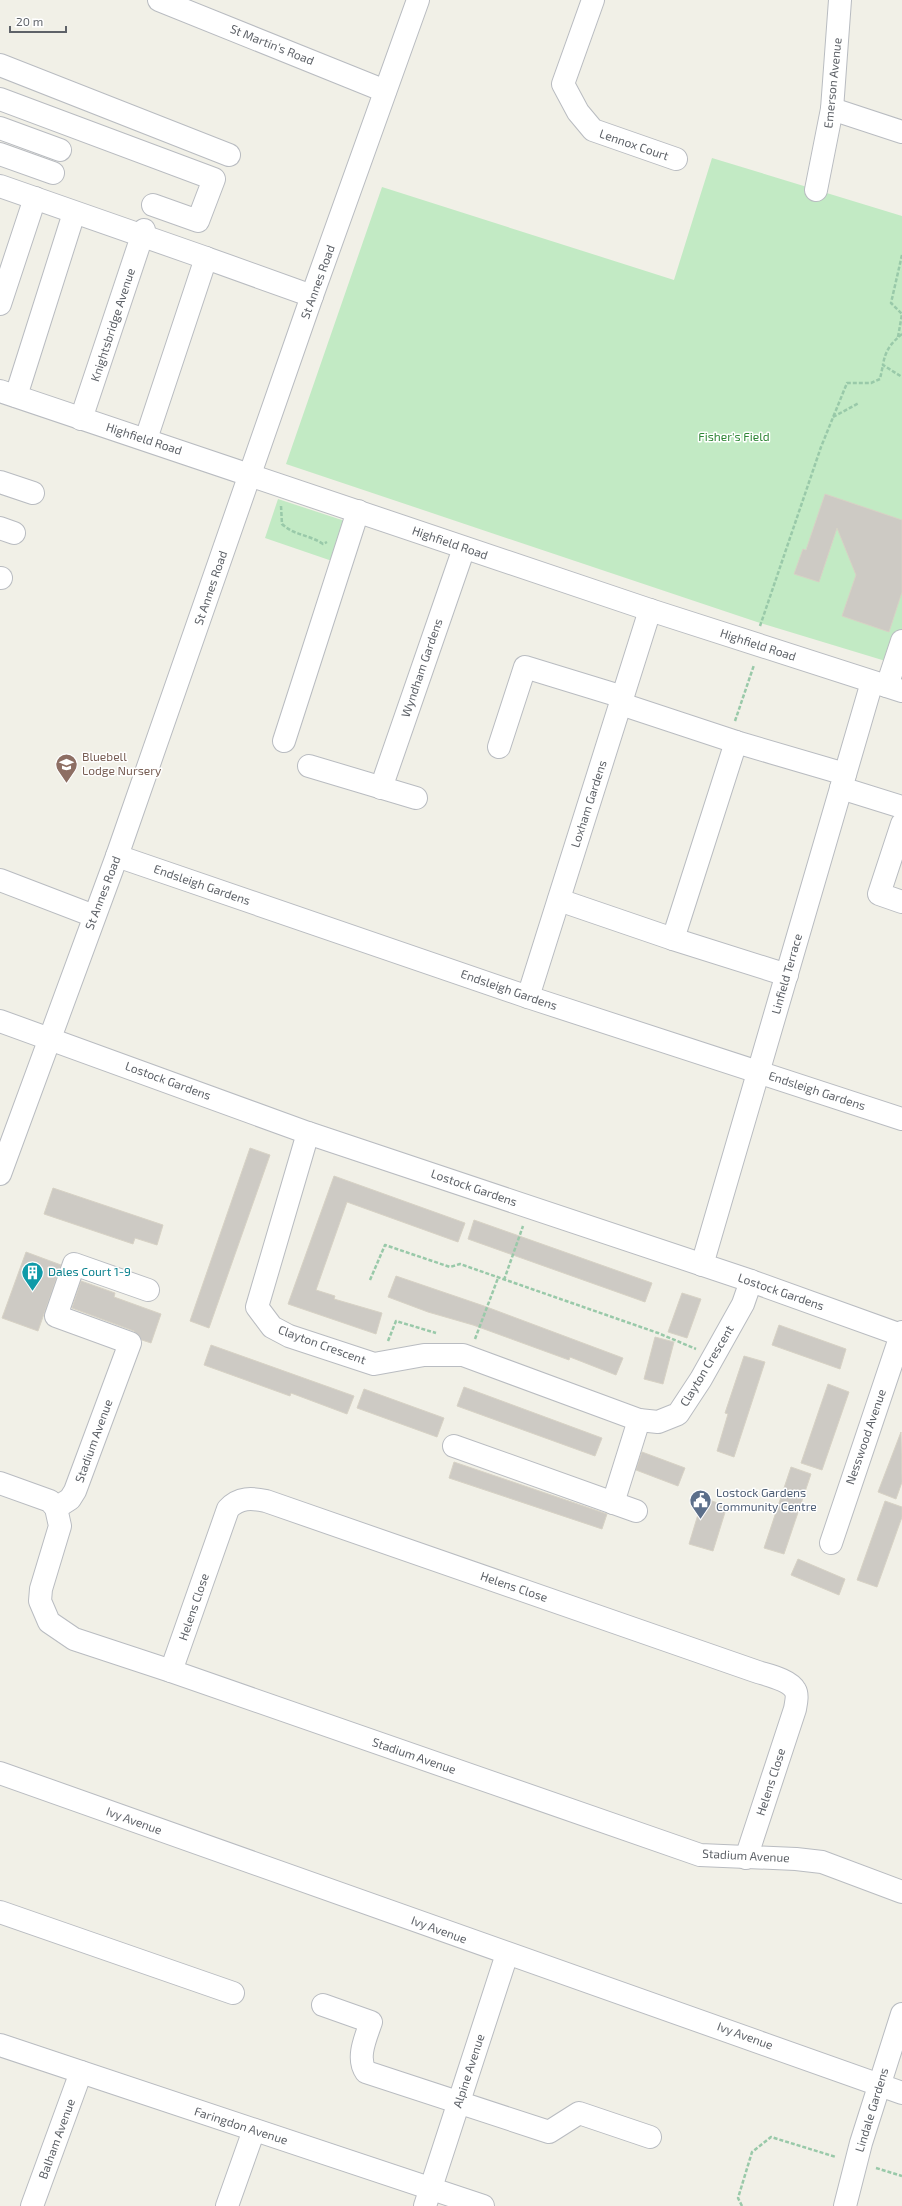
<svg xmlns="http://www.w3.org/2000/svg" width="902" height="2206" font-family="'Exo 2',sans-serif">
<rect width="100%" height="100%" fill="#f1f0e7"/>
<g fill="#c2eac4">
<polygon points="712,158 902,216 902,666 757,622 286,464 382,187 674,280"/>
<polygon points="278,499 348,522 335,562 265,538"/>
</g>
<g fill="#cdcac4" stroke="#d7d2c5">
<polygon points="825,494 902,520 902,592 889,632 842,616 856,575 837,528 819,582 794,574 803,549 806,550"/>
<polygon points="250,1148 270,1155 209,1328 190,1321"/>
<polygon points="334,1176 465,1223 458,1242 347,1202 316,1290 335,1296 334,1299 382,1313 376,1334 288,1304"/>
<polygon points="53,1188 163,1225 157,1245 135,1238 133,1244 44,1214"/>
<polygon points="474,1220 652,1283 645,1302 468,1239"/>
<polygon points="26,1252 61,1265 38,1331 2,1318"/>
<polygon points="396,1276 484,1306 623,1358 616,1375 570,1357 569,1360 473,1325 428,1312 388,1297"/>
<polygon points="81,1281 115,1293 114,1297 161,1314 151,1343 142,1340 134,1331 72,1308"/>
<polygon points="682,1293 701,1299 687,1338 668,1332"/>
<polygon points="779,1325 846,1349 840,1369 772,1345"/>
<polygon points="655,1337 674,1342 663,1384 644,1379"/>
<polygon points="211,1345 354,1396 347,1414 291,1393 290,1396 204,1365"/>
<polygon points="744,1356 765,1362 734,1457 717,1451 728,1414 725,1413"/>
<polygon points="828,1384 849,1392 822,1470 801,1463"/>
<polygon points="464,1387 602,1438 595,1456 457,1406"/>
<polygon points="364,1389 444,1418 437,1437 357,1408"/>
<polygon points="901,1432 902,1482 896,1499 878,1492"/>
<polygon points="642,1452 685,1468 678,1486 636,1470"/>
<polygon points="454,1462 607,1514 602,1529 449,1478"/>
<polygon points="791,1467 811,1474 784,1554 764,1548"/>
<polygon points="703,1498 727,1506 713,1551 689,1544"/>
<polygon points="885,1501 902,1507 902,1517 877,1587 857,1580"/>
<polygon points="798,1559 845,1579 839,1595 791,1575"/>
</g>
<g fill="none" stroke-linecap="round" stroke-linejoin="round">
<defs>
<g id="minor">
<polyline points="159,0 385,91"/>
<polyline points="593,0 563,84 578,112 593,130 676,159"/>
<polyline points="0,65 229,155"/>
<polyline points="0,99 214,179 198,221 153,205"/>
<polyline points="832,109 902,132"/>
<polyline points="0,128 60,150"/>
<polyline points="0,154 53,173"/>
<polyline points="0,186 206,258"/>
<polyline points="816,190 832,109 840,0"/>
<polyline points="0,304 35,198"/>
<polyline points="0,391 650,610 902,691"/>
<polyline points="16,396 74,213"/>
<polyline points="81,419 144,230"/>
<polyline points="146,439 206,258 312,296"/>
<polyline points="0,482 33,493"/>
<polyline points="0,528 14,533"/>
<polyline points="0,578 1,578"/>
<polyline points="887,686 902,641"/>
<polyline points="621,704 736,742"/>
<polyline points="284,741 358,511"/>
<polyline points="499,747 525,667 623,697"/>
<polyline points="309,766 416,798"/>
<polyline points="381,788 464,548"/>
<polyline points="841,788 902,807"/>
<polyline points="902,824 879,894 902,902"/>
<polyline points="117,856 528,997 902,1119"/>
<polyline points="0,880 94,916"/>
<polyline points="559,900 673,939 787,975"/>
<polyline points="673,939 736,742 845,774"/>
<polyline points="528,997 650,610"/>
<polyline points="0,1021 308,1133 751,1281 901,1335"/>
<polyline points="308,1133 257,1307 272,1327 289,1336 374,1364 424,1355 463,1355 639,1420 658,1422 678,1414 701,1379 743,1304 751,1281"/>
<polyline points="0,1174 117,856 312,296 418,0"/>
<polyline points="702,1265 872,682"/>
<polyline points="454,1446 636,1511"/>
<polyline points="0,1483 50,1501 56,1508 60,1526 41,1589 40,1601 49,1622 74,1639 171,1671 700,1855 796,1859 822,1862 902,1892"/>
<polyline points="613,1503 639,1420"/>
<polyline points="56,1508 70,1499 75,1491 130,1343 56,1316 74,1264 148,1290"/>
<polyline points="831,1543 902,1332"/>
<path d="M171,1671L228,1509C239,1497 252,1498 266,1501L755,1671C766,1675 789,1679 795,1690C798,1695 796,1703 795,1709L746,1858"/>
<polyline points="0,1773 902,2093"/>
<polyline points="0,1912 233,1993"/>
<path d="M323,2005L371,2022C366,2037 356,2058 366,2072L549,2132L579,2113L650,2137"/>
<polyline points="0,2045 483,2206"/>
<polyline points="32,2206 81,2072"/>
<polyline points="227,2206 254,2130"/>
<polyline points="425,2206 507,1954"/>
<polyline points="845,2206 861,2143 902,2014"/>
</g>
</defs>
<use href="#minor" stroke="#b9bcc1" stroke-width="24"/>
<g stroke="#99c9a9" stroke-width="2.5" stroke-dasharray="4 2" stroke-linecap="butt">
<polyline points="902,255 891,303 902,314"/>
<path d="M902,334C891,343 885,351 883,365L902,377"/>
<polyline points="898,337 902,314"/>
<polyline points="833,417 859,403"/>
<path d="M281,506L282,524C295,536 308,534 323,544L327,542"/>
<polyline points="760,626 821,447 847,383 871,383 880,379 883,365"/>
<polyline points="735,721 754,665"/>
<polyline points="370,1280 385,1245 450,1267 460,1264 658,1333 696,1349"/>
<polyline points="504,1280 523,1226"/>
<polyline points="475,1339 498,1278"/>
<polyline points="388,1341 396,1321 436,1333"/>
<polyline points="876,2168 902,2176"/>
<polyline points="742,2206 738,2198 752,2152 771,2137 836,2157"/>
</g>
<use href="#minor" stroke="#fff" stroke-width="22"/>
</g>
<defs>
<symbol id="school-pin" viewBox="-11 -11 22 30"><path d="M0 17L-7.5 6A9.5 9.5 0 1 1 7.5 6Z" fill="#8d6e63" stroke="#fff"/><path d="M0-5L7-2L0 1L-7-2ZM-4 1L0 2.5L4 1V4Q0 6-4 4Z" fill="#fff"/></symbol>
<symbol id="building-pin" viewBox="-11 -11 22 30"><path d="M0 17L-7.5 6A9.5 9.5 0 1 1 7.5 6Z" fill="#0f9aa8" stroke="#fff"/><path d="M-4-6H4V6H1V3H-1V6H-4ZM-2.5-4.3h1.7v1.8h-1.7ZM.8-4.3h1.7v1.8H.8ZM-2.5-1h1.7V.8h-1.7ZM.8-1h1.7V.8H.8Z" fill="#fff"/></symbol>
<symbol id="civic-pin" viewBox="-11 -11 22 30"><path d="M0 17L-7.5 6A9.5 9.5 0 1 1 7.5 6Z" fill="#5c6f8a" stroke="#fff"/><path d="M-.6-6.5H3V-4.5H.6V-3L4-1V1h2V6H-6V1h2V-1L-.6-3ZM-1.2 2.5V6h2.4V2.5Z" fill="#fff"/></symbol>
</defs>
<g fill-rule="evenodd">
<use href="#school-pin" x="54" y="752" width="25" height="34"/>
<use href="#building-pin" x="20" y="1260" width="25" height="34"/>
<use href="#civic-pin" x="688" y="1488" width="25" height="34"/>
</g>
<g text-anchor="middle" stroke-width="3" stroke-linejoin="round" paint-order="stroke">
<g font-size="12" fill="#5e6268" stroke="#fff">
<text transform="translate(272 45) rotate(22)" y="4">St Martin's Road</text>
<text transform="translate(833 83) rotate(-84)" y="4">Emerson Avenue</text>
<text transform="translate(634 145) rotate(19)" y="4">Lennox Court</text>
<text transform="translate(318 282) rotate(-70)" y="4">St Annes Road</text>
<text transform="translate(113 325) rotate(-72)" y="4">Knightsbridge Avenue</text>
<text transform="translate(144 439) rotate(18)" y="4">Highfield Road</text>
<text transform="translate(450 543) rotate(19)" y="4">Highfield Road</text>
<text transform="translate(211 588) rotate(-71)" y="4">St Annes Road</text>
<text transform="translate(758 645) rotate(18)" y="4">Highfield Road</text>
<text transform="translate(422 668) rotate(-71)" y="4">Wyndham Gardens</text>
<text transform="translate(589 804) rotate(-72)" y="4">Loxham Gardens</text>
<text transform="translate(202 885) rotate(19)" y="4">Endsleigh Gardens</text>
<text transform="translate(103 893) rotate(-69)" y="4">St Annes Road</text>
<text transform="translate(787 974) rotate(-74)" y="4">Linfield Terrace</text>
<text transform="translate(509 990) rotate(19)" y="4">Endsleigh Gardens</text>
<text transform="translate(168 1081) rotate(20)" y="4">Lostock Gardens</text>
<text transform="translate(817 1091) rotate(18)" y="4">Endsleigh Gardens</text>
<text transform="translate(474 1188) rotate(19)" y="4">Lostock Gardens</text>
<text transform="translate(781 1292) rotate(19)" y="4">Lostock Gardens</text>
<text transform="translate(322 1345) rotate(20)" y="4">Clayton Crescent</text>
<text transform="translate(707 1366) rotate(-59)" y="4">Clayton Crescent</text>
<text transform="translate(866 1437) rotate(-71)" y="4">Nesswood Avenue</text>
<text transform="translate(94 1441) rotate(-70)" y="4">Stadium Avenue</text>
<text transform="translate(514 1587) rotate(19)" y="4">Helens Close</text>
<text transform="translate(194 1607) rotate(-71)" y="4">Helens Close</text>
<text transform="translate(414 1756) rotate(19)" y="4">Stadium Avenue</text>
<text transform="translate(771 1782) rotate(-72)" y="4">Helens Close</text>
<text transform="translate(134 1821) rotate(20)" y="4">Ivy Avenue</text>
<text transform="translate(746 1856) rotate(3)" y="4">Stadium Avenue</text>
<text transform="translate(439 1930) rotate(20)" y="4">Ivy Avenue</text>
<text transform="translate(745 2036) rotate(20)" y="4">Ivy Avenue</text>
<text transform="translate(469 2071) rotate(-72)" y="4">Alpine Avenue</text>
<text transform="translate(872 2110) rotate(-73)" y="4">Lindale Gardens</text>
<text transform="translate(241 2126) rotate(18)" y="4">Faringdon Avenue</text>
<text transform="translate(57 2139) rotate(-70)" y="4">Balham Avenue</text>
</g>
<g font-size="12" fill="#2f8636" stroke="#fff">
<text x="734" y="441">Fisher's Field</text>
</g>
<g font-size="12" fill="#785e54" stroke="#fff" text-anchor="start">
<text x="82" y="761">Bluebell<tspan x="82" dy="14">Lodge Nursery</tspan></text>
</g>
<g font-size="12" fill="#0d838f" stroke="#fff" text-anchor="start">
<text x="48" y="1276">Dales Court 1-9</text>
</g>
<g font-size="12" fill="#4e5e75" stroke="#fff" text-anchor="start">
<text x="716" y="1497">Lostock Gardens<tspan x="716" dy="14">Community Centre</tspan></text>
</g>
</g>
<path d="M10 26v6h56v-6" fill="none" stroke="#5e6268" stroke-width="2"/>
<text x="16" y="26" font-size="12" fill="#5e6268" stroke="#ffffff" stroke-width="3" paint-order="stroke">20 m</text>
</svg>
